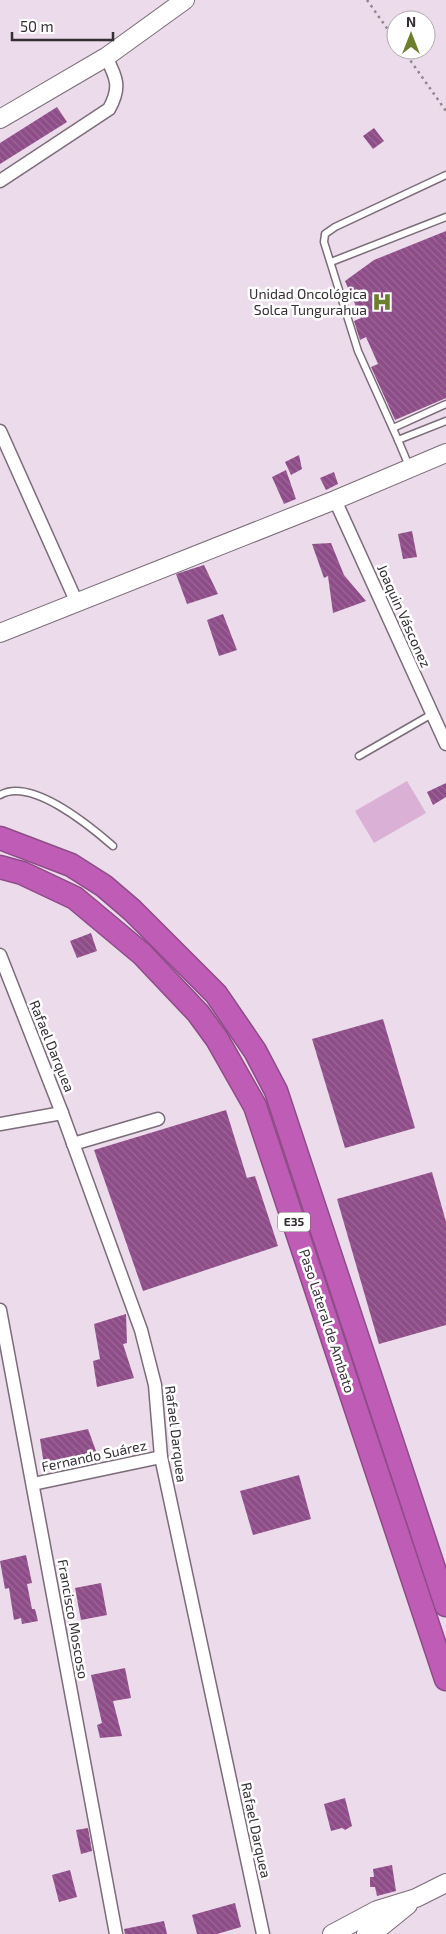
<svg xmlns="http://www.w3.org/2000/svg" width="446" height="1934" font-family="'Exo 2',sans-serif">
<defs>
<pattern id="building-back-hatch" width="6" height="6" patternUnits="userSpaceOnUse" patternTransform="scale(1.25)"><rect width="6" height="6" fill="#8e4c88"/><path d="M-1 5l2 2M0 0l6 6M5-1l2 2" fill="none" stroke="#9b6996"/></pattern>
</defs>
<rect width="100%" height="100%" fill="#ecdbea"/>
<polygon fill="#dbb0d6" points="407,781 426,813 374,843 355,811"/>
<g fill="url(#building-back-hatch)">
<polygon points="57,107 67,122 0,164 0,143"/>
<polygon points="374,128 384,141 373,149 363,136"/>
<polygon points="446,231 446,398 395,420 371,367 378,364 366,337 360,340 354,321 361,318 345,281 374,260"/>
<polygon points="299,455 302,469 291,475 285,462"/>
<polygon points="286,470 296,499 284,504 272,477"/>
<polygon points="334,472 338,484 326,490 320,478"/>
<polygon points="412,531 417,557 403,559 398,534"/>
<polygon points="331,543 344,575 366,601 333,613 328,576 324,578 312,544"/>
<polygon points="204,565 218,594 187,604 176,574"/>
<polygon points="223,614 237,650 219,656 207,620"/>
<polygon points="446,783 446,797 433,805 427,792"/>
<polygon points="91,933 97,951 77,958 70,941"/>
<polygon points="383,1019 415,1128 345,1148 312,1039"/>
<polygon points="226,1110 247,1178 255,1176 278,1246 143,1291 94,1150"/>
<polygon points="432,1172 446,1222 446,1325 379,1344 337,1199"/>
<polygon points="126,1314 127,1343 123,1344 134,1378 97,1387 93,1361 100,1359 94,1324"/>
<polygon points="88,1429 100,1462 44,1465 40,1439"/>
<polygon points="299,1475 311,1519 253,1535 240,1491"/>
<polygon points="26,1555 32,1583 27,1584 32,1609 35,1609 38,1621 22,1624 21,1618 14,1620 9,1588 5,1589 0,1561"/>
<polygon points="101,1583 107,1615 81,1620 75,1588"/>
<polygon points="125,1668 131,1698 113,1701 122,1736 100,1738 97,1725 102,1723 91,1675"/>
<polygon points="345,1798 352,1826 345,1830 342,1828 331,1831 324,1804"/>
<polygon points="88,1828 92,1851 81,1854 76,1830"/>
<polygon points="392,1865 396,1891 377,1896 375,1887 370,1887 370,1877 374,1877 373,1869"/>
<polygon points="70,1870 77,1897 59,1902 52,1875"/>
<polygon points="235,1903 241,1927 217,1934 197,1934 192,1915"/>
<polygon points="164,1921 167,1934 125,1934 124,1929"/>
</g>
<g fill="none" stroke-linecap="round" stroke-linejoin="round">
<defs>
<g id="lane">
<polyline points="446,175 335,227 325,234 324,242 358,351 398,440 446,421"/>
<polyline points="331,262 446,217"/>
<polyline points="393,428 446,404"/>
<polyline points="398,440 409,466"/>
<polyline points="359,756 432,714"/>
<path d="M0,795C31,777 90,826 113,846"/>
</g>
<g id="street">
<path d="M0,181L109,109C121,88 117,78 106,57"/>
<polyline points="0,431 77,603"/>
<polyline points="335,500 446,744"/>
<polyline points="0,955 62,1113 141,1330 155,1385 161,1457 263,1934"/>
<polyline points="0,1124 62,1113"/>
<polyline points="73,1144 158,1119"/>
<polyline points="0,1310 116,1934"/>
<polyline points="33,1484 161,1457"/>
</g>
<g id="secondary">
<polyline points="0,119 106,57 185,0"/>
<polyline points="0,633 335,500 446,453"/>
<polyline points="332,1934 377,1910 416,1898 446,1883"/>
<polyline points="366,1934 382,1926 408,1905"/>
</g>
<g id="highway">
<polyline points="0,838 71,865 104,886 132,910 216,994 255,1051 276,1091 446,1605"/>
<polyline points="0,867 22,873 75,898 142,954 198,1013 217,1039 255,1106 446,1679"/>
</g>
</defs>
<use href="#lane" stroke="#7b6c79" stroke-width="9"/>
<use href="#street" stroke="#7b6c79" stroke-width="15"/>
<use href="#secondary" stroke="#7b6c79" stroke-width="20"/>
<use href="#highway" stroke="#8e4c89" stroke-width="25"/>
<g stroke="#918690" stroke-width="2.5" stroke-dasharray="2.5 4" stroke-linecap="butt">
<polyline points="367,0 396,41"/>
<polyline points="403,50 446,111"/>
</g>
<use href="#lane" stroke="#fff" stroke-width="6"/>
<use href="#street" stroke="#fff" stroke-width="12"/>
<use href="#secondary" stroke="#fff" stroke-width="18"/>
<use href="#highway" stroke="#be5cb6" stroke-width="22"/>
</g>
<defs>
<symbol id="hospital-bare" viewBox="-9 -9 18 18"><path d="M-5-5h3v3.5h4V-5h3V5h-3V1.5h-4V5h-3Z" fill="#6d7f2e" stroke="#fff" stroke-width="2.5" paint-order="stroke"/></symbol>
</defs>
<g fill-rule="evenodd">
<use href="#hospital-bare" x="368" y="288" width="28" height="28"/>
</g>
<g text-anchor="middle" stroke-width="5" stroke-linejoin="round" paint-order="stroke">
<rect fill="#fff" stroke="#726d72" stroke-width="1" x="278" y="1212.5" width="32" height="19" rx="4"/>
<g font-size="12" font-weight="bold" fill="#352f35">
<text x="294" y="1226">E35</text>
</g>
<g font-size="14" fill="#352f35" stroke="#fff" text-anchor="end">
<text x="367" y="299">Unidad Oncológica<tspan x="367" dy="16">Solca Tungurahua</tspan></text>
</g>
<g font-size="14" fill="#352f35" stroke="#fff">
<text transform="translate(404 616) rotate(66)" y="5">Joaquin Vásconez</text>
<text transform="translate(52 1046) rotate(68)" y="5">Rafael Darquea</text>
<text transform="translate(327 1321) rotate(72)" y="5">Paso Lateral de Ambato</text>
<text transform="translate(176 1434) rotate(83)" y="5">Rafael Darquea</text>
<text transform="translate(94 1456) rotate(-12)" y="5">Fernando Suárez</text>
<text transform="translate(73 1619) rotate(80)" y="5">Francisco Moscoso</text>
<text transform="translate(256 1830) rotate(78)" y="5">Rafael Darquea</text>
</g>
</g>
<g transform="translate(411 35)"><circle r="24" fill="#ffffff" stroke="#aeacae"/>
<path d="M0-4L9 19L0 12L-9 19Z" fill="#6d7f2e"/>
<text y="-8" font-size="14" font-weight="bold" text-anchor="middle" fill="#352f35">N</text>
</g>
<path d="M12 32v8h101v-8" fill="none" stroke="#352f35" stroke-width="2.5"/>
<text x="20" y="32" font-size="15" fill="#352f35" stroke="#ffffff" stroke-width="4" paint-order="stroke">50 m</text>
</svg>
